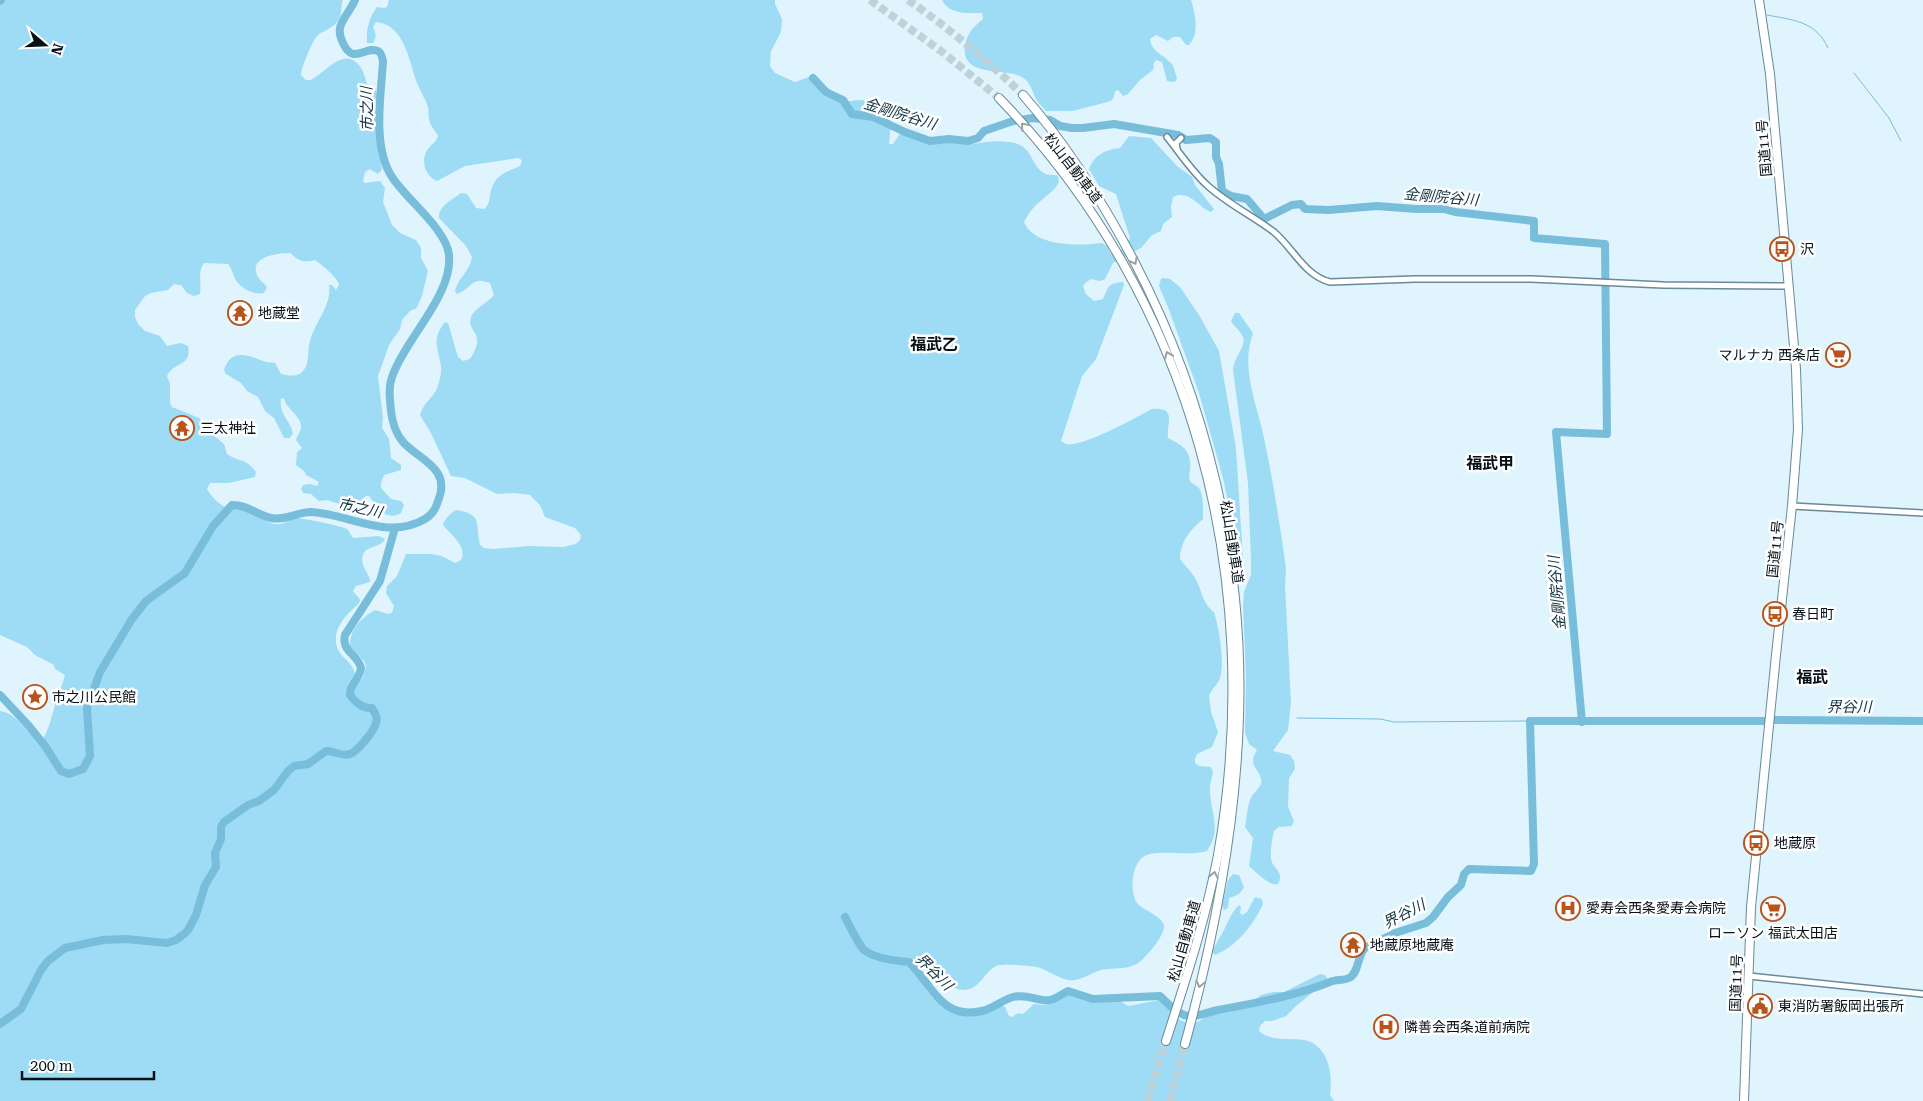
<svg xmlns="http://www.w3.org/2000/svg" width="1923" height="1101" font-family="'Roboto Serif','Noto Sans JP',serif">
<rect width="100%" height="100%" fill="#dff4fd"/>
<g fill="#9edbf4">
<path d="M0,0H343C340,6 343,13 339,19C333,29 326,29 318,35C313,39 301,68 301,75L306,80H311C326,72 346,44 361,68C365,74 365,81 369,87L376,90L378,96L376,128L382,170L378,174L370,169L365,172L363,181L365,183L380,181L385,188L383,202L392,225L400,233L416,240L421,248V258L428,271L422,296L416,309L411,310L402,320L400,329L389,345L378,376L383,418L382,428L389,439L391,458L401,465V470L384,475L381,483V488L391,499L401,501L404,505L401,513C386,522 377,507 369,496H366L352,508L327,500L319,501L311,494L303,493L301,489L303,485L310,484L317,486L319,482L306,475L304,471L296,465L297,452L302,448L296,440C297,436 302,430 301,425C301,417 287,409 284,399L281,398C279,416 290,419 293,433L290,438H284L274,418L265,411L258,397L247,391L241,383L226,374L224,370C231,348 247,355 263,361C268,363 271,362 275,363L281,374C288,376 298,377 303,371C310,364 307,350 310,341C315,322 332,305 329,285H332L336,290L339,285C338,278 322,265 315,260C303,263 299,261 290,253C279,253 249,256 257,275C259,280 264,283 267,287L264,293C255,295 244,290 238,283C233,277 233,270 228,264L204,263C197,272 202,283 200,294L194,296L187,293L181,285L174,284L168,290L151,293L145,296L135,310V317L138,324L145,331L160,336L167,346L181,343L188,346C192,367 174,361 167,376L170,384V403L172,407L199,418L212,434L224,444L227,454C240,463 245,457 256,472L255,477L229,483H210L207,489C211,496 218,504 226,507C231,509 237,506 242,506C255,509 265,526 280,524C285,524 289,519 294,518C298,517 343,526 347,529C349,531 351,535 353,538L379,536L385,539C381,548 366,545 363,555C359,566 370,573 370,582L356,586L353,591C355,594 360,598 360,601C360,605 338,618 336,636C334,658 352,658 355,674L348,684L349,688L353,690L363,677L366,666L364,661L350,647C349,630 361,618 375,610L388,614L392,613L394,606L386,593L387,586L397,576L406,554H431L442,556L455,563L461,560C468,547 451,535 443,525C445,518 450,514 456,510C483,514 475,523 480,545L484,548L493,549L529,546L563,547L576,544L580,540L581,535L575,528L545,517L540,505L530,495L515,493L497,494L465,478L451,476L431,433L420,415C423,402 436,396 438,385C440,380 442,371 441,366C438,347 431,340 445,322L448,323L458,357L463,361L470,359C488,331 466,334 471,317C473,310 488,302 494,295L490,283C470,276 472,289 457,294L455,291C458,278 470,271 472,257L466,246L439,218C438,206 452,200 461,193L467,194L476,208L484,209C489,205 489,201 490,195C493,176 504,173 520,166L522,160L518,158L465,166L437,181C425,177 420,159 428,149C432,144 436,142 438,136C435,130 430,126 429,119C428,115 429,111 428,107C425,98 420,91 417,83C409,61 405,25 376,22L373,27C376,33 377,37 373,43H367C366,30 369,17 377,7L384,8L387,7L389,0H775V4L782,19L781,32L771,51L770,66L775,73L795,82L809,77L816,81L823,93C829,96 838,101 845,101C850,102 853,100 857,100C870,100 881,103 892,108L889,144H893L903,129L910,130C917,146 937,141 951,141C957,141 963,144 970,144C983,143 995,140 1008,142C1034,144 1029,164 1044,173C1048,176 1053,174 1058,176L1059,182C1054,192 1044,197 1036,205C1031,210 1027,216 1024,222C1034,247 1080,246 1102,243L1107,246L1111,254L1122,249L1130,238L1116,194L1099,186L1089,169C1095,154 1105,150 1120,148L1129,136L1151,138L1177,166L1192,177L1195,185L1214,209L1211,212C1198,207 1189,189 1173,197L1171,207L1172,217L1163,224L1161,231L1152,235L1141,248L1113,263L1105,279L1100,281L1091,279L1085,283L1083,287L1086,294L1094,301L1103,299C1109,287 1107,283 1123,282L1124,285L1096,359L1082,376L1061,441C1065,444 1068,445 1072,444C1092,442 1133,419 1152,409C1178,407 1166,423 1168,438C1183,446 1192,450 1190,470C1190,474 1188,477 1190,481C1192,484 1196,485 1199,488C1204,496 1203,510 1203,519C1190,530 1180,542 1180,559C1184,565 1189,569 1193,575C1202,587 1201,603 1214,612C1219,628 1225,662 1220,678C1218,684 1212,689 1209,695L1211,712L1218,732L1212,747L1197,754L1195,759V763L1199,766L1211,767L1213,772C1212,778 1209,786 1210,792C1211,815 1222,829 1207,851C1189,857 1155,848 1143,857C1132,865 1129,891 1137,903C1142,910 1165,917 1164,927C1163,937 1150,952 1143,959C1132,971 1115,967 1101,970C1090,973 1080,982 1068,980C1054,977 1044,966 1029,966C1022,965 1001,964 996,966C983,973 980,990 963,990C941,988 938,964 924,957L919,961C920,967 919,974 921,980C925,995 952,1016 968,1015C980,1015 991,1010 1001,1005L1005,1007L1009,1016L1012,1017L1018,1013L1023,1014L1034,1004L1044,1005L1052,1003L1067,995H1110L1128,1006L1160,1000L1180,1020L1185,1022H1198L1208,1015L1247,1007L1261,995L1273,992H1284L1320,974L1325,975L1327,978L1326,982L1296,1006L1286,1016L1272,1021H1265L1260,1026L1259,1031C1271,1042 1289,1038 1304,1040C1329,1045 1333,1075 1330,1095L1334,1101H0V711C19,714 25,734 42,740C48,733 53,712 56,702C58,693 63,684 65,675L55,669L54,665L35,655L27,647L0,635Z"/>
<path d="M942,0H1191C1195,13 1200,34 1189,45H1186L1180,37H1173L1168,41L1156,35L1150,39C1152,52 1162,54 1171,63C1174,66 1175,73 1177,78L1175,82L1167,81L1162,62L1156,60L1154,63L1153,70L1140,80L1128,94L1123,96L1118,90L1115,91L1114,97L1111,101L1073,111H1046C1043,107 1038,103 1036,99C1032,91 1031,83 1022,77C1006,68 960,78 965,46C966,35 974,26 983,19L982,13C967,13 950,15 942,0Z"/>
<polygon points="1163,278 1170,279 1180,287 1199,315 1219,351 1236,448 1243,560 1240,563 1223,478 1199,393 1168,307 1159,286 1161,279"/>
<path d="M1235,313H1239L1253,333C1240,369 1257,403 1264,438C1273,481 1280,525 1286,568L1285,586L1291,702L1288,730L1273,751L1290,755L1294,761L1295,769L1289,778L1288,807L1294,821L1292,826L1279,827L1274,831C1272,840 1270,850 1271,859C1273,870 1285,871 1278,884C1270,887 1256,872 1249,866L1253,838L1245,827C1247,818 1247,804 1252,796C1255,791 1263,786 1261,779C1259,768 1247,766 1257,750L1249,744L1245,733L1246,676L1243,606L1244,592L1251,575V560L1248,483L1233,370C1233,358 1247,346 1243,337C1240,330 1234,327 1231,321Z"/>
<path d="M1233,874L1239,875L1244,887C1240,895 1237,895 1229,898L1228,908L1224,910L1222,906L1228,880Z"/>
<path d="M1255,897L1262,899L1263,904C1254,924 1236,947 1215,955L1212,952C1215,945 1218,940 1222,934C1228,923 1230,914 1239,905L1241,907L1240,913L1242,915L1247,912Z"/>
</g>
<g fill="none" stroke-linecap="round" stroke-linejoin="round">
<g stroke="#78beda" stroke-width="1">
<path d="M1767,15C1793,20 1816,21 1828,48"/>
<polyline points="1854,73 1889,118 1901,141"/>
<polyline points="1297,718 1380,719 1394,722 1530,721"/>
</g>
<g stroke="#78beda" stroke-width="8">
<polyline points="0,1 1,0"/>
<polyline points="813,78 826,92 843,100 852,114 873,117 905,132 930,141 949,139 968,141 978,138 984,131 1013,121 1033,118 1050,120 1060,126 1072,128 1083,128 1114,124 1178,135 1186,140 1210,138 1216,142 1216,157 1219,164 1222,191 1231,196 1247,199 1264,219 1292,205 1301,204 1305,209 1329,210 1377,206 1416,209 1444,209 1455,212 1534,221 1534,238 1605,244 1607,434 1556,432 1582,722"/>
<path d="M0,695L29,726L45,746L61,771L69,774L83,769L90,756L87,708L100,672L132,619L146,601L185,573L213,526L232,505C248,505 257,515 271,518C285,521 297,512 311,512C350,514 387,541 425,519C432,515 436,508 438,501C452,468 419,460 403,442C396,434 392,421 391,411C390,399 388,388 392,377C405,339 453,295 449,255C447,230 406,199 392,177C372,146 381,96 383,61C382,58 382,53 378,51C366,45 353,66 343,43C341,39 339,33 340,28C342,18 351,10 355,0"/>
<polyline points="1775,720 1923,721"/>
<path d="M845,917C850,927 856,940 863,949C872,958 897,961 909,962C931,983 941,1021 982,1011C993,1009 1002,1000 1013,997C1027,993 1039,1002 1050,1000C1056,999 1062,994 1068,991L1093,999L1160,996C1167,1003 1178,1015 1188,1016C1198,1017 1208,1012 1218,1010C1255,1003 1295,996 1330,982C1336,979 1343,981 1349,978C1359,973 1357,956 1365,948L1395,933L1426,923L1433,917L1448,897L1461,885L1464,874L1469,869L1531,871L1534,864L1530,721H1763"/>
<path d="M0,1024L21,1009L41,970L48,961L65,948L103,940L126,939L167,943L176,940L184,934L188,930L196,915L205,885L216,867L215,853L221,839V827L224,822L248,805L259,801L274,790L288,771L294,766L308,764L326,751C335,751 342,757 350,754C358,751 374,731 376,723C378,717 375,713 372,708C362,709 355,702 350,695C349,684 360,679 361,668C358,654 341,652 345,635L380,581L395,528"/>
</g>
<g stroke="#bed2da" stroke-width="8" stroke-dasharray="8 4" stroke-linecap="butt">
<polyline points="870,0 941,51 999,98"/>
<path d="M908,0C949,28 988,61 1023,95"/>
<polyline points="1147,1101 1166,1041"/>
<polyline points="1170,1101 1185,1044"/>
</g>
<defs>
<g id="minor">
<path d="M1167,137C1180,153 1192,172 1208,186C1228,204 1253,216 1274,232C1293,248 1305,276 1330,282L1415,279H1531L1663,285L1788,286"/>
<polyline points="1177,149 1176,143 1181,138"/>
<polyline points="1792,506 1923,513"/>
<polyline points="1749,976 1923,994"/>
</g>
<g id="highway">
<path d="M1023,95C1068,146 1104,204 1135,263C1207,401 1244,560 1239,716C1236,827 1214,938 1185,1044"/>
<path d="M999,98C1195,300 1266,580 1218,855C1206,918 1186,979 1166,1041"/>
<polyline points="1744,1101 1751,907 1776,655 1792,506 1798,429 1796,369 1770,74 1759,0"/>
</g>
</defs>
<use href="#minor" stroke="#698a97" stroke-width="8"/>
<use href="#highway" stroke="#698a97" stroke-width="10"/>
<use href="#minor" stroke="#fff" stroke-width="5"/>
<use href="#highway" stroke="#fff" stroke-width="8"/>
</g>
<defs><path id="oneway-chevron" d="M-2-3.5L2.5 0L-2 3.5" fill="none" stroke-width="1.6" stroke-linecap="round" stroke-linejoin="round" transform="scale(1.25)"/></defs>
<g stroke="#9ba0a2">
<use href="#oneway-chevron" transform="translate(1024 126) rotate(-131)"/>
<use href="#oneway-chevron" transform="translate(1134 261) rotate(62)"/>
<use href="#oneway-chevron" transform="translate(1168 355) rotate(-112)"/>
<use href="#oneway-chevron" transform="translate(1214 875) rotate(-79)"/>
<use href="#oneway-chevron" transform="translate(1200 984) rotate(103)"/>
</g>
<defs>
<symbol id="bus-ring" viewBox="-11 -11 22 22"><circle r="9.5" fill="#fdfdfd" stroke="#b7541c" stroke-width="1.5"/><path d="M-5-6H5V4H4V6H2V4H-2V6H-4V4H-5ZM-3.5-4V0h7V-4ZM-3.5 1.2v1.5H-2V1.2ZM2 1.2v1.5H3.5V1.2Z" fill="#b7541c"/></symbol>
<symbol id="temple-ring" viewBox="-11 -11 22 22"><circle r="9.5" fill="#fdfdfd" stroke="#b7541c" stroke-width="1.5"/><path d="M0-6L5-2H3V0L6.5 2.5H4V6H1.5V3h-3V6H-4V2.5H-6.5L-3 0V-2H-5Z" fill="#b7541c"/></symbol>
<symbol id="supermarket-ring" viewBox="-11 -11 22 22"><circle r="9.5" fill="#fdfdfd" stroke="#b7541c" stroke-width="1.5"/><path d="M-6-5.5h2.5l.6 2H6L4.5 2H-2.5L-4.4-4H-6ZM-1.5 3.2a1.3 1.3 0 1 0 .1 0ZM3 3.2a1.3 1.3 0 1 0 .1 0Z" fill="#b7541c"/></symbol>
<symbol id="sight-ring" viewBox="-11 -11 22 22"><circle r="9.5" fill="#fdfdfd" stroke="#b7541c" stroke-width="1.5"/><path d="M0-6L1.8-2.2L6-1.7L2.9 1.2L3.7 5.4L0 3.3L-3.7 5.4L-2.9 1.2L-6-1.7L-1.8-2.2Z" fill="#b7541c"/></symbol>
<symbol id="hospital-ring" viewBox="-11 -11 22 22"><circle r="9.5" fill="#fdfdfd" stroke="#b7541c" stroke-width="1.5"/><path d="M-5-5h3v3.5h4V-5h3V5h-3V1.5h-4V5h-3Z" fill="#b7541c"/></symbol>
<symbol id="civic-ring" viewBox="-11 -11 22 22"><circle r="9.5" fill="#fdfdfd" stroke="#b7541c" stroke-width="1.5"/><path d="M-.6-6.5H3V-4.5H.6V-3L4-1V1h2V6H-6V1h2V-1L-.6-3ZM-1.2 2.5V6h2.4V2.5Z" fill="#b7541c"/></symbol>
</defs>
<g fill-rule="evenodd">
<use href="#bus-ring" x="1768" y="235" width="28" height="28"/>
<use href="#temple-ring" x="226" y="299" width="28" height="28"/>
<use href="#supermarket-ring" x="1824" y="341" width="28" height="28"/>
<use href="#temple-ring" x="168" y="414" width="28" height="28"/>
<use href="#bus-ring" x="1761" y="600" width="28" height="28"/>
<use href="#sight-ring" x="21" y="683" width="28" height="28"/>
<use href="#bus-ring" x="1742" y="829" width="28" height="28"/>
<use href="#hospital-ring" x="1554" y="894" width="28" height="28"/>
<use href="#supermarket-ring" x="1759" y="895" width="28" height="28"/>
<use href="#temple-ring" x="1339" y="931" width="28" height="28"/>
<use href="#civic-ring" x="1746" y="992" width="28" height="28"/>
<use href="#hospital-ring" x="1372" y="1013" width="28" height="28"/>
</g>
<g text-anchor="middle" stroke-width="5" stroke-linejoin="round" paint-order="stroke">
<g font-size="14" fill="#051116" stroke="#fdfdfd">
<text transform="translate(1764 148) rotate(-95)" y="5">国道11号</text>
<text transform="translate(1073 168) rotate(52)" y="5">松山自動車道</text>
<text transform="translate(1232 542) rotate(81)" y="5">松山自動車道</text>
<text transform="translate(1775 549) rotate(-84)" y="5">国道11号</text>
<text transform="translate(1184 941) rotate(-74)" y="5">松山自動車道</text>
<text transform="translate(1736 983) rotate(-88)" y="5">国道11号</text>
</g>
<g font-size="14" fill="#051116" stroke="#fdfdfd" text-anchor="start">
<text x="1800" y="254">沢</text>
<text x="258" y="318">地蔵堂</text>
<text x="1820" y="360" text-anchor="end">マルナカ 西条店</text>
<text x="200" y="433">三太神社</text>
<text x="1792" y="619">春日町</text>
<text x="52" y="702">市之川公民館</text>
<text x="1774" y="848">地蔵原</text>
<text x="1586" y="913">愛寿会西条愛寿会病院</text>
<text x="1773" y="938" text-anchor="middle">ローソン 福武太田店</text>
<text x="1370" y="950">地蔵原地蔵庵</text>
<text x="1778" y="1011">東消防署飯岡出張所</text>
<text x="1404" y="1032">隣善会西条道前病院</text>
</g>
<g font-size="15" font-style="italic" fill="#143542" stroke="#fdfdfd">
<text transform="translate(367 109) rotate(-91)" y="5">市之川</text>
<text transform="translate(900 114) rotate(17)" y="5">金剛院谷川</text>
<text transform="translate(1441 197) rotate(5)" y="5">金剛院谷川</text>
<text transform="translate(360 508) rotate(12)" y="5">市之川</text>
<text transform="translate(1557 593) rotate(-95)" y="5">金剛院谷川</text>
<text x="1849" y="712">界谷川</text>
<text transform="translate(1404 914) rotate(-27)" y="5">界谷川</text>
<text transform="translate(934 972) rotate(45)" y="5">界谷川</text>
</g>
<g font-size="16" font-weight="bold" fill="#051116" stroke="#fdfdfd">
<text x="934" y="350">福武乙</text>
<text x="1490" y="469">福武甲</text>
<text x="1812" y="683">福武</text>
</g>
</g>
<g transform="translate(45 45) rotate(109)" stroke="#fdfdfd" stroke-width="4" paint-order="stroke">
<path d="M0-4L9 19L0 12L-9 19Z" fill="#051116"/>
<text y="-8" font-size="14" font-weight="bold" text-anchor="middle" fill="#051116">N</text>
</g>
<path d="M22 1071v8h132v-8" fill="none" stroke="#051116" stroke-width="2.5"/>
<text x="30" y="1071" font-size="15" fill="#051116" stroke="#fdfdfd" stroke-width="4" paint-order="stroke">200 m</text>
</svg>
